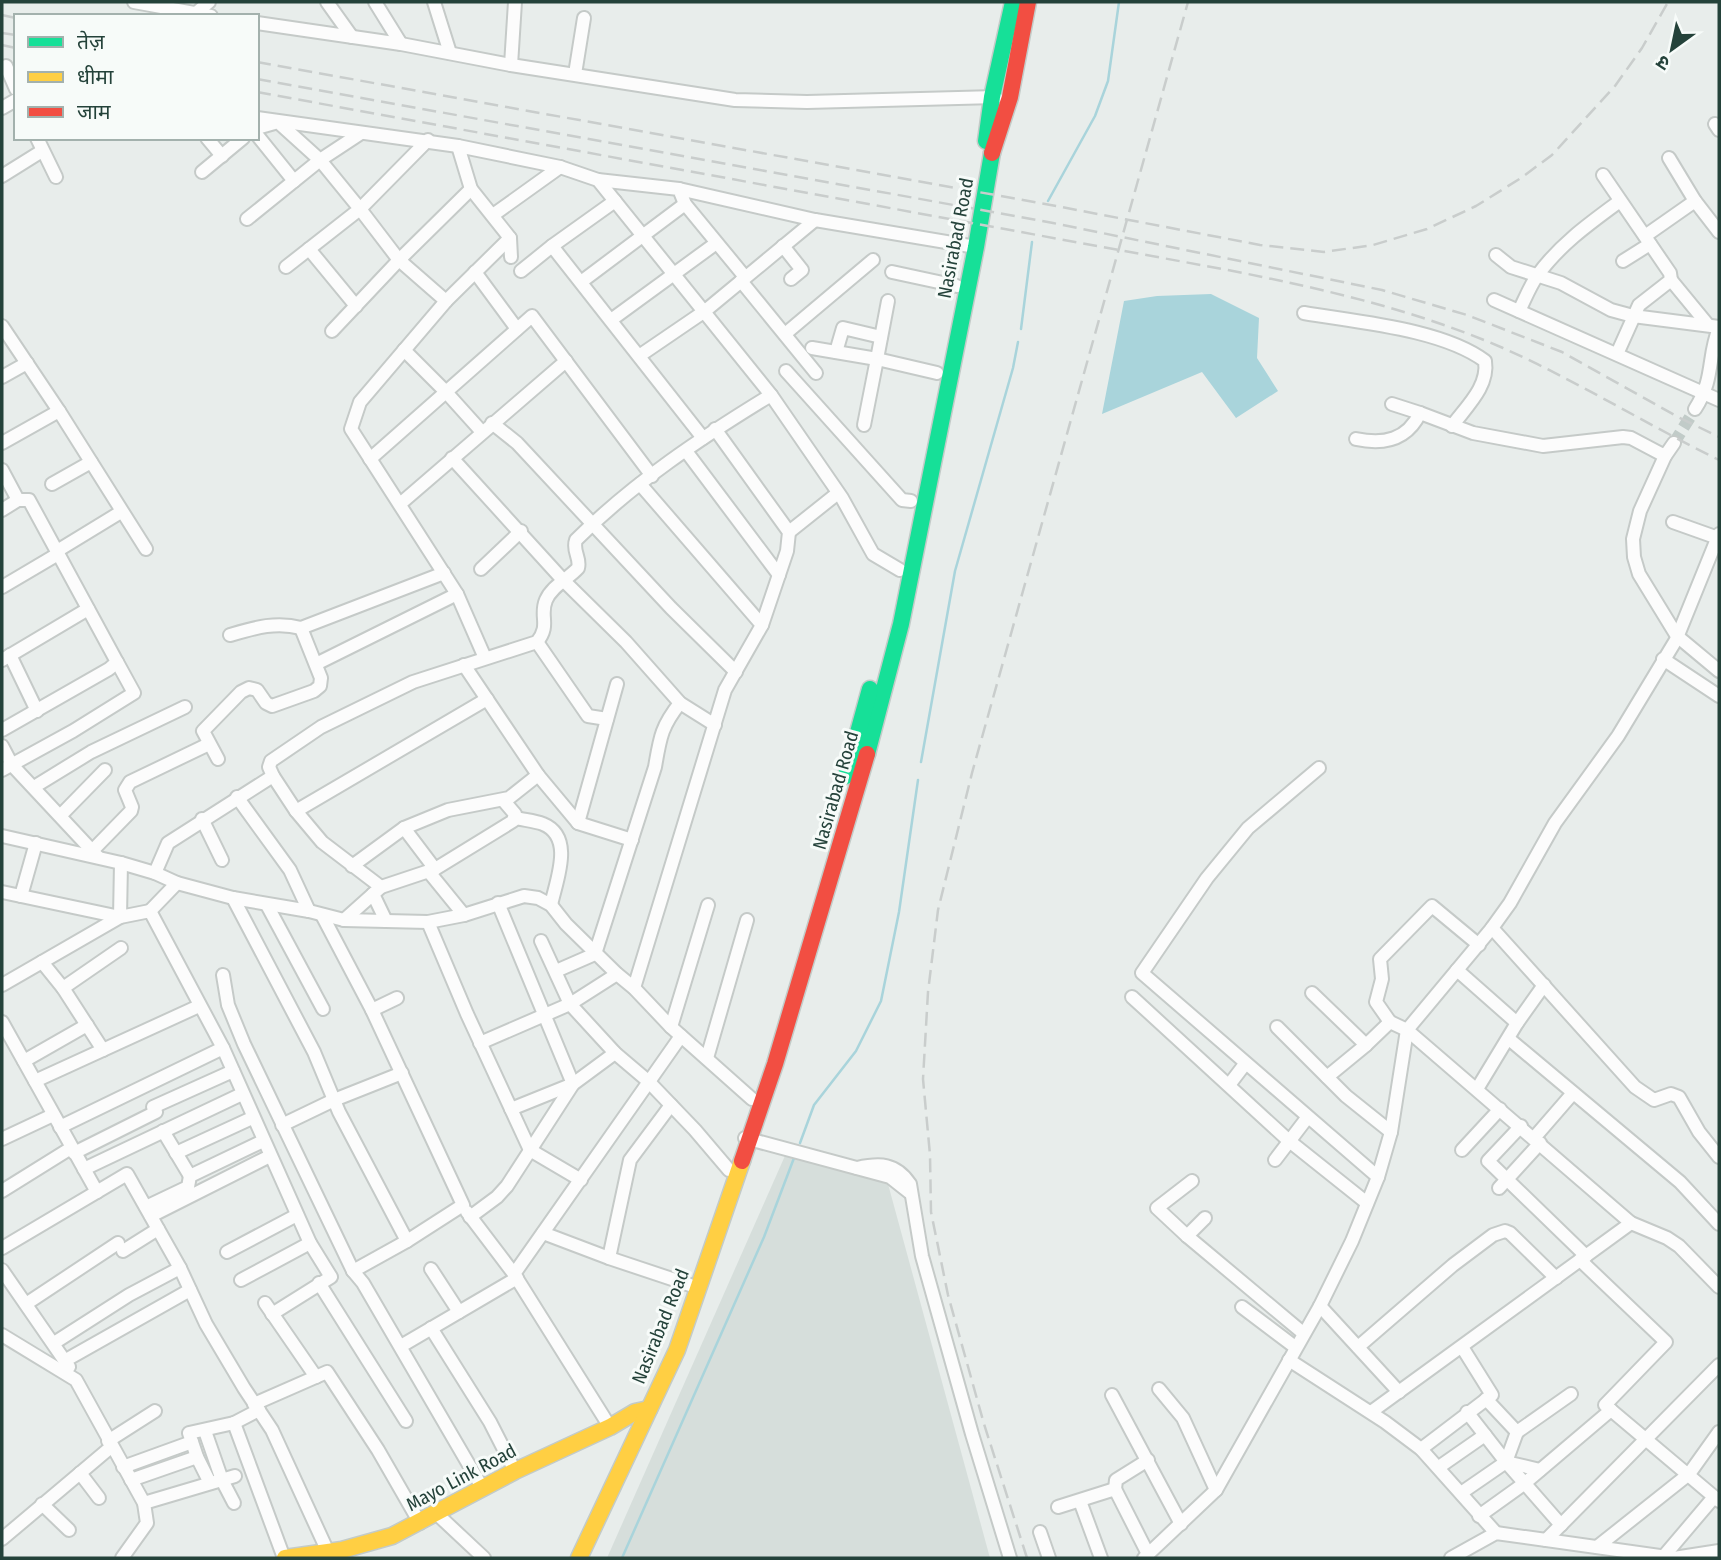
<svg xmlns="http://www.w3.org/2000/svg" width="1721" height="1560" font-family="'Fira Sans Condensed','Noto Sans Devanagari',sans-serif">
<rect width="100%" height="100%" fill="#e8edeb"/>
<polygon fill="#d6dedb" points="788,1149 888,1184 990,1558 607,1558"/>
<polygon fill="#a9d4db" points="1211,294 1259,318 1257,358 1278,391 1236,418 1202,372 1102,414 1124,301 1157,296"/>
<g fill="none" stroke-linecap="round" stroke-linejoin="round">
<g stroke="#a9d4db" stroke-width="2.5">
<polyline points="1048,201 1095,116 1108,81 1119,2"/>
<polyline points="1021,329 1032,242"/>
<polyline points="921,762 955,571 1013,368 1018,342"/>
<polyline points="800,1143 814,1105 856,1051 881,1001 899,912 918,780"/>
<polyline points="622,1558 764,1237 794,1158"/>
</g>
<polyline stroke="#c1cbc8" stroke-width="12" stroke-dasharray="12 6" stroke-linecap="butt" points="1674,443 1695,409"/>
<defs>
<g id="street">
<polyline points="134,2 211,16"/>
<polyline points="327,2 352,37"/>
<polyline points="375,2 401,44"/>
<polyline points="434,2 450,53"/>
<polyline points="196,13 209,2"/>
<polyline points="257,23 401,44 511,65 735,100 807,102 996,97"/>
<polyline points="511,65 515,2"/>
<polyline points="6,66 16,89"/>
<polyline points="575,74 584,18"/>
<polyline points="2,108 16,100"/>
<polyline points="257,118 458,146 560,167 598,180 771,395 842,498 873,554 900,570"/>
<polyline points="1715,124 1719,130"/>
<polyline points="257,128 278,122 320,160 361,133"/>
<polyline points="257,135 294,181"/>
<polyline points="37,138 56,177"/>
<polyline points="207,138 222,156"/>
<polyline points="458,146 471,189 510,238 511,257"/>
<polyline points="1669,158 1695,201 1719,232"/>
<polyline points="202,172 243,138"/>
<polyline points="1603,175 1670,273 1671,280 1639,305 1617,354"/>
<polyline points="2,176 42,151"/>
<polyline points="598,180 679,189 685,204 745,277"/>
<polyline points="471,189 399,260 446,301 360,402 351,429 457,594 485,658"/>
<polyline points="493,215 560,167"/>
<polyline points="247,219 320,160 360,209 286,267"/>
<polyline points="815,220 976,247"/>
<polyline points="1645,236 1695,201"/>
<polyline points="552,246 703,438"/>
<polyline points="783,246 802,270 791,279"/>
<polyline points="309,249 356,306"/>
<polyline points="1496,255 1511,267 1561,283 1611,310 1633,316 1719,327"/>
<polyline points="1623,261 1650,244"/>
<polyline points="521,271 552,246 615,201"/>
<polyline points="475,272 517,329"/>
<polyline points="892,272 957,286"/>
<polyline points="1671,280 1708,325"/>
<polyline points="741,281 816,373"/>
<polyline points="581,282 685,204"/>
<polyline points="1494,300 1719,400"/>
<polyline points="446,301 510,238"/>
<path d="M1519,311C1525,299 1530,286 1537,276C1559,245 1590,223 1620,201"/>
<path d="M1304,313C1357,322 1442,329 1485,361C1489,386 1467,406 1452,426"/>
<polyline points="611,320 715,244"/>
<polyline points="2,326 59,411 146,549"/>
<polyline points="332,331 399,260 360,209 428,140"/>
<polyline points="785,334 873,260"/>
<polyline points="812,348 877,359 888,301"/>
<polyline points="404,350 446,392 482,432"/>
<polyline points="836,352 843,328 881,337"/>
<polyline points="639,356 705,311 815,220 679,189"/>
<polyline points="786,371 902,500 911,501"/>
<polyline points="2,377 27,363"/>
<polyline points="1392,404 1420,413 1473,433 1543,446 1623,437 1631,438 1665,456"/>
<path d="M1695,409C1715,378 1707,358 1719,328"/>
<polyline points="492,423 517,443 671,608 736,672"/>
<polyline points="864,425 877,359 937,373"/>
<polyline points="715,429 789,532 787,551 762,625"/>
<path d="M1356,439C1384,445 1407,440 1420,413"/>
<polyline points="2,443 59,411"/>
<polyline points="1674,443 1665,456 1640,511 1633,539 1634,557 1639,574 1677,636 1719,671"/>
<polyline points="686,451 779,575"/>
<polyline points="452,458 563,580 626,642 680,703 715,725"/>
<polyline points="370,459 532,316 652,476"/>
<polyline points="2,470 18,500 29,500 117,662 109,669 2,730"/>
<polyline points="52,484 91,462"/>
<polyline points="400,504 566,361"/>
<polyline points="2,510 18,500"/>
<polyline points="1673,522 1718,538"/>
<polyline points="789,532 838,493"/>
<polyline points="57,551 121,512"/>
<polyline points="481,569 521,531"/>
<polyline points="2,587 58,554"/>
<path d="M230,635C254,628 276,621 301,628L444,573"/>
<polyline points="537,642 588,716 607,719"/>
<polyline points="10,655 37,711"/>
<polyline points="1663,659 1719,696"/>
<polyline points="2,660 88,609"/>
<polyline points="316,664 457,594"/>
<polyline points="464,665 538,775 578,823 632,840"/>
<polyline points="2,746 12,765 98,857"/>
<polyline points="218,759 203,731 241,692 249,688 257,690 266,703 272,706 314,691 320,686 321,678 301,628"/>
<polyline points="1319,768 1248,828 1207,878 1142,973 1378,1177"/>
<polyline points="2,770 73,731 134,693 117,662"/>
<polyline points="34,787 91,752 185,707"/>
<polyline points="237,797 290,870 309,911"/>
<polyline points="296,811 487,699"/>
<polyline points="61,815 105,770"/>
<path d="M516,818C524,820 535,821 543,824C575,837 556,881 551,905"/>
<polyline points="202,819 222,860"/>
<polyline points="578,823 617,684"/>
<polyline points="404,828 435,869"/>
<polyline points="2,836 121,863 155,873 177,883 233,898 309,911 344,920 428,922 464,915 524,896 538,898 551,905 566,924 617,974 634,988 671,1027 752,1099"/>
<polyline points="92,851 131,811 132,807 125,790 130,782 209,744"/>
<polyline points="121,863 120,917 150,911 223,1048 310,1243 331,1277 272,1314"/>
<polyline points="352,866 404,828 448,810 509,798 538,775"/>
<polyline points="429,872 464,915"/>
<polyline points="155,873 168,843 273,776"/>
<path d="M381,887L322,842L296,811L273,776L269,767L271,761L321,727L413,682L537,642C551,625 539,616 546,600C552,586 568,579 578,568C581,558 572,551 576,540C633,483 702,437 771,395"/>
<polyline points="2,892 120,917 2,985"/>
<polyline points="373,894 386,921"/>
<polyline points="21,896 36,843"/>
<polyline points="233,898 314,1052 339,1112 407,1241"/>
<polyline points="267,905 323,1009"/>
<polyline points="150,911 177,883"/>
<polyline points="322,915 372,1010 463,1205 407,1241 353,1271"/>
<polyline points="344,920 381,887 435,869 513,821 515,814 503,800"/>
<polyline points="428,922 467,1014 530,1150 581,1180"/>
<polyline points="1492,928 1635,1087 1654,1100 1671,1094 1679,1097 1699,1132 1719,1157"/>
<polyline points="541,941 570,1004 615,1053 648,1081 695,1130 729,1170"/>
<polyline points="42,962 63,988 103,1050"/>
<polyline points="1457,970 1517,1023"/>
<path d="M556,971L595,954L655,767C660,738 661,727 680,703"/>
<polyline points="223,975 228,1005 244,1044 353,1271 363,1283 483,1489"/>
<polyline points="63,988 121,948"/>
<polyline points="634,988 725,690 762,625 640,484"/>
<polyline points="1312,993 1366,1045"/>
<polyline points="1132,997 1288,1140 1367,1203"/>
<polyline points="372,1010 397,998"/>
<polyline points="2,1022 97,1192"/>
<polyline points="1390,1022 1376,1002 1382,979 1380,959 1432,906 1479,945"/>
<polyline points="671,1027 708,905"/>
<polyline points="1277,1027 1346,1096 1391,1132"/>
<polyline points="1509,1039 1680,1182 1719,1224"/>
<polyline points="480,1043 570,1004 617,974"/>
<polyline points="707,1058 747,920"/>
<polyline points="24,1061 87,1025"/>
<polyline points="1327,1077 1366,1045 1390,1022 1407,1030 1631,1223 1667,1238 1679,1246 1719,1287"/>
<polyline points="35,1081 199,1006"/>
<polyline points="1229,1085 1245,1064"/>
<polyline points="1477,1089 1517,1023 1544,985"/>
<polyline points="153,1107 233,1071"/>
<polyline points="511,1109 573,1084 615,1053"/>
<polyline points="282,1125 334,1100 402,1073"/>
<polyline points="1521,1126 1488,1161 1586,1256"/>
<polyline points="60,1127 223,1048"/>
<polyline points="163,1131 190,1176"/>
<polyline points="745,1138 890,1177 909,1192"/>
<polyline points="1534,1138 1573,1093"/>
<polyline points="2,1139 53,1115"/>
<polyline points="1462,1150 1500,1109"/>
<polyline points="74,1153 156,1112"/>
<polyline points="176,1153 252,1118"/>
<polyline points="1275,1160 1307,1118"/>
<path d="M857,1168C880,1163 896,1163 910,1184L922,1256L972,1434L1010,1558"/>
<polyline points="84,1169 242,1094"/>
<polyline points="1192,1181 1157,1208 1187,1236 1303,1333"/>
<polyline points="1499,1188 1540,1143"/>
<polyline points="2,1191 71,1148"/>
<polyline points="146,1207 188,1187 190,1176 263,1141"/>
<polyline points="467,1212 514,1274 610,1427"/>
<polyline points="151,1216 270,1156"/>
<polyline points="470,1217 497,1197 507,1186 573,1084 498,903"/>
<polyline points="543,1233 609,1258 690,1285"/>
<polyline points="1187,1236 1205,1218"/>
<polyline points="2,1248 127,1174 180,1268 206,1324 244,1388 272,1430 328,1552"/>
<polyline points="123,1251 158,1229"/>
<polyline points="227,1252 297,1215"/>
<polyline points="609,1258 630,1160 671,1105"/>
<polyline points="1580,1260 1666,1342 1605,1405 1719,1501"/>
<polyline points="431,1269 459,1312"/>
<polyline points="2,1270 69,1367"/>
<polyline points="514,1274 681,1036"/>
<polyline points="241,1280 310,1243"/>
<polyline points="319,1283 406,1421"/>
<polyline points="265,1303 316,1377"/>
<polyline points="26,1304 118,1243"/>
<polyline points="1320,1306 1399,1392"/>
<polyline points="1242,1307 1295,1347"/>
<polyline points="431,1328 490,1422 515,1471"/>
<polyline points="2,1335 76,1380 144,1503 147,1523 122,1558"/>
<polyline points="54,1343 129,1295 180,1268"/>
<polyline points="401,1346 517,1278"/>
<polyline points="1358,1347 1453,1265 1493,1235 1505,1231 1510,1233 1556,1278"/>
<polyline points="66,1360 190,1290"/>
<polyline points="1289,1360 1385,1422 1421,1449 1496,1533"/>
<polyline points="1159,1389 1183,1418 1216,1490"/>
<polyline points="1112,1395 1181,1524"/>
<polyline points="1486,1399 1517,1432 1571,1394"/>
<polyline points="254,1404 327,1372 378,1450 420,1523"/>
<polyline points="1371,1412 1631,1223"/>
<polyline points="1467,1412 1506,1462 1561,1525"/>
<polyline points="234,1423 284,1558"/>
<polyline points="205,1431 222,1480 234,1503"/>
<polyline points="1517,1432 1506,1462 1540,1470"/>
<polyline points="108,1441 155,1411"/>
<polyline points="1421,1449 1492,1395 1462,1347"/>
<polyline points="123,1467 192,1442"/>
<polyline points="1439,1467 1485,1435"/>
<polyline points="80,1473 99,1498"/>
<polyline points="131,1480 197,1457"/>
<polyline points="210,1483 197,1457 189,1433 234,1423 259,1410"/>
<polyline points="1115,1489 1116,1480 1148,1460"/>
<polyline points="1461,1493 1506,1462"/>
<polyline points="1080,1501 1101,1558"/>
<polyline points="144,1503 235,1476"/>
<polyline points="42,1504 69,1530"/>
<polyline points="1058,1507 1115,1489 1148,1554"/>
<polyline points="437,1514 484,1558"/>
<polyline points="1479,1516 1525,1483 1611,1410"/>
<polyline points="1040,1532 1049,1558"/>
<polyline points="2,1539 111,1447"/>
<polyline points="1546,1540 1719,1365"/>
<polyline points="1597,1547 1689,1474 1719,1432"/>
<polyline points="1664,1556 1714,1497"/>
<polyline points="1144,1558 1216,1490 1320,1306 1352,1241 1378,1177 1391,1132 1407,1030 1492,928 1510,903 1555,823 1618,736 1676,640 1719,534"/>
<polyline points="1451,1558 1496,1533 1674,1558 1719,1551"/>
</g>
<g id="fast">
<polyline points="986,141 992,97 1013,2"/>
<polyline points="867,754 901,624 976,247 992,153"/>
<polyline points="846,776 870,689"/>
</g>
<g id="slow">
<polyline points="285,1558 342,1550 392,1536 515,1471 610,1427 635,1412 649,1409"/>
<polyline points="579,1558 677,1350 742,1161"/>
</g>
<g id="jam">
<polyline points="992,153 1010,97 1028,2"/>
<polyline points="742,1161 775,1064 867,754"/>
</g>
</defs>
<use href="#street" stroke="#c5cac8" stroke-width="16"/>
<use href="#fast" stroke="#c3cbc8" stroke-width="19"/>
<use href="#slow" stroke="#c3cbc8" stroke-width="19"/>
<use href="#jam" stroke="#c3cbc8" stroke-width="19"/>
<use href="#street" stroke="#fcfcfc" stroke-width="12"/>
<use href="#fast" stroke="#16e098" stroke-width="16"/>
<use href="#slow" stroke="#ffcf43" stroke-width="16"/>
<use href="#jam" stroke="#f24e42" stroke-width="16"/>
<g stroke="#c9cdcc" stroke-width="2.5" stroke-dasharray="14 7" stroke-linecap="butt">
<polyline points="2,15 16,18"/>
<polyline points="2,33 16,35"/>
<polyline points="2,45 16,48"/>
<polyline points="257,62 1056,206 1260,245 1324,252 1373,245 1427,229 1476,206 1521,178 1552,155 1615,86 1642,48 1668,2"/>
<polyline points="257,79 1053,223 1382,290 1467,315 1562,352 1678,417 1719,437"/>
<path d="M257,92L1228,270C1323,289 1413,309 1503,348C1577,381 1646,424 1719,460"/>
<polyline points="1027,1558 984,1424 948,1295 931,1212 930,1155 923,1079 928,992 938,910 972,773 1188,2"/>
</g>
</g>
<g text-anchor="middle" stroke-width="6" stroke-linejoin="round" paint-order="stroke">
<g font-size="19" fill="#24423a" stroke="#f7fbf9">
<text transform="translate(955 238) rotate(-79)" y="7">Nasirabad Road</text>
<text transform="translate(835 790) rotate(-74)" y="7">Nasirabad Road</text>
<text transform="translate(660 1326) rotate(-68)" y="7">Nasirabad Road</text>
<text transform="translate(461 1477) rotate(-28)" y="7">Mayo Link Road</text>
</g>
</g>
<rect width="1721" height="1560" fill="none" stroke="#24423a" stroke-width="7"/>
<rect x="14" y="14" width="245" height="126" fill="#f7fbf9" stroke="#a3b1ad" stroke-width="2"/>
<rect x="28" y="37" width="35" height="10" fill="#16e098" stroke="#a3b1ad" stroke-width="2"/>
<text x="77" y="49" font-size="21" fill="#24423a">तेज़</text>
<rect x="28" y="72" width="35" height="10" fill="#ffcf43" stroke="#a3b1ad" stroke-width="2"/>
<text x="77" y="84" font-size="21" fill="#24423a">धीमा</text>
<rect x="28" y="107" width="35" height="10" fill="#f24e42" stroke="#a3b1ad" stroke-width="2"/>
<text x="77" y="119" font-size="21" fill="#24423a">जाम</text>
<g transform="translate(1672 49) rotate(213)" stroke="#f7fbf9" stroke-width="5" paint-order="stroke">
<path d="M0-5L12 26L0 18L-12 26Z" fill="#24423a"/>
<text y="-10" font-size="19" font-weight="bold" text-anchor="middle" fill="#24423a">उ</text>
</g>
</svg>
